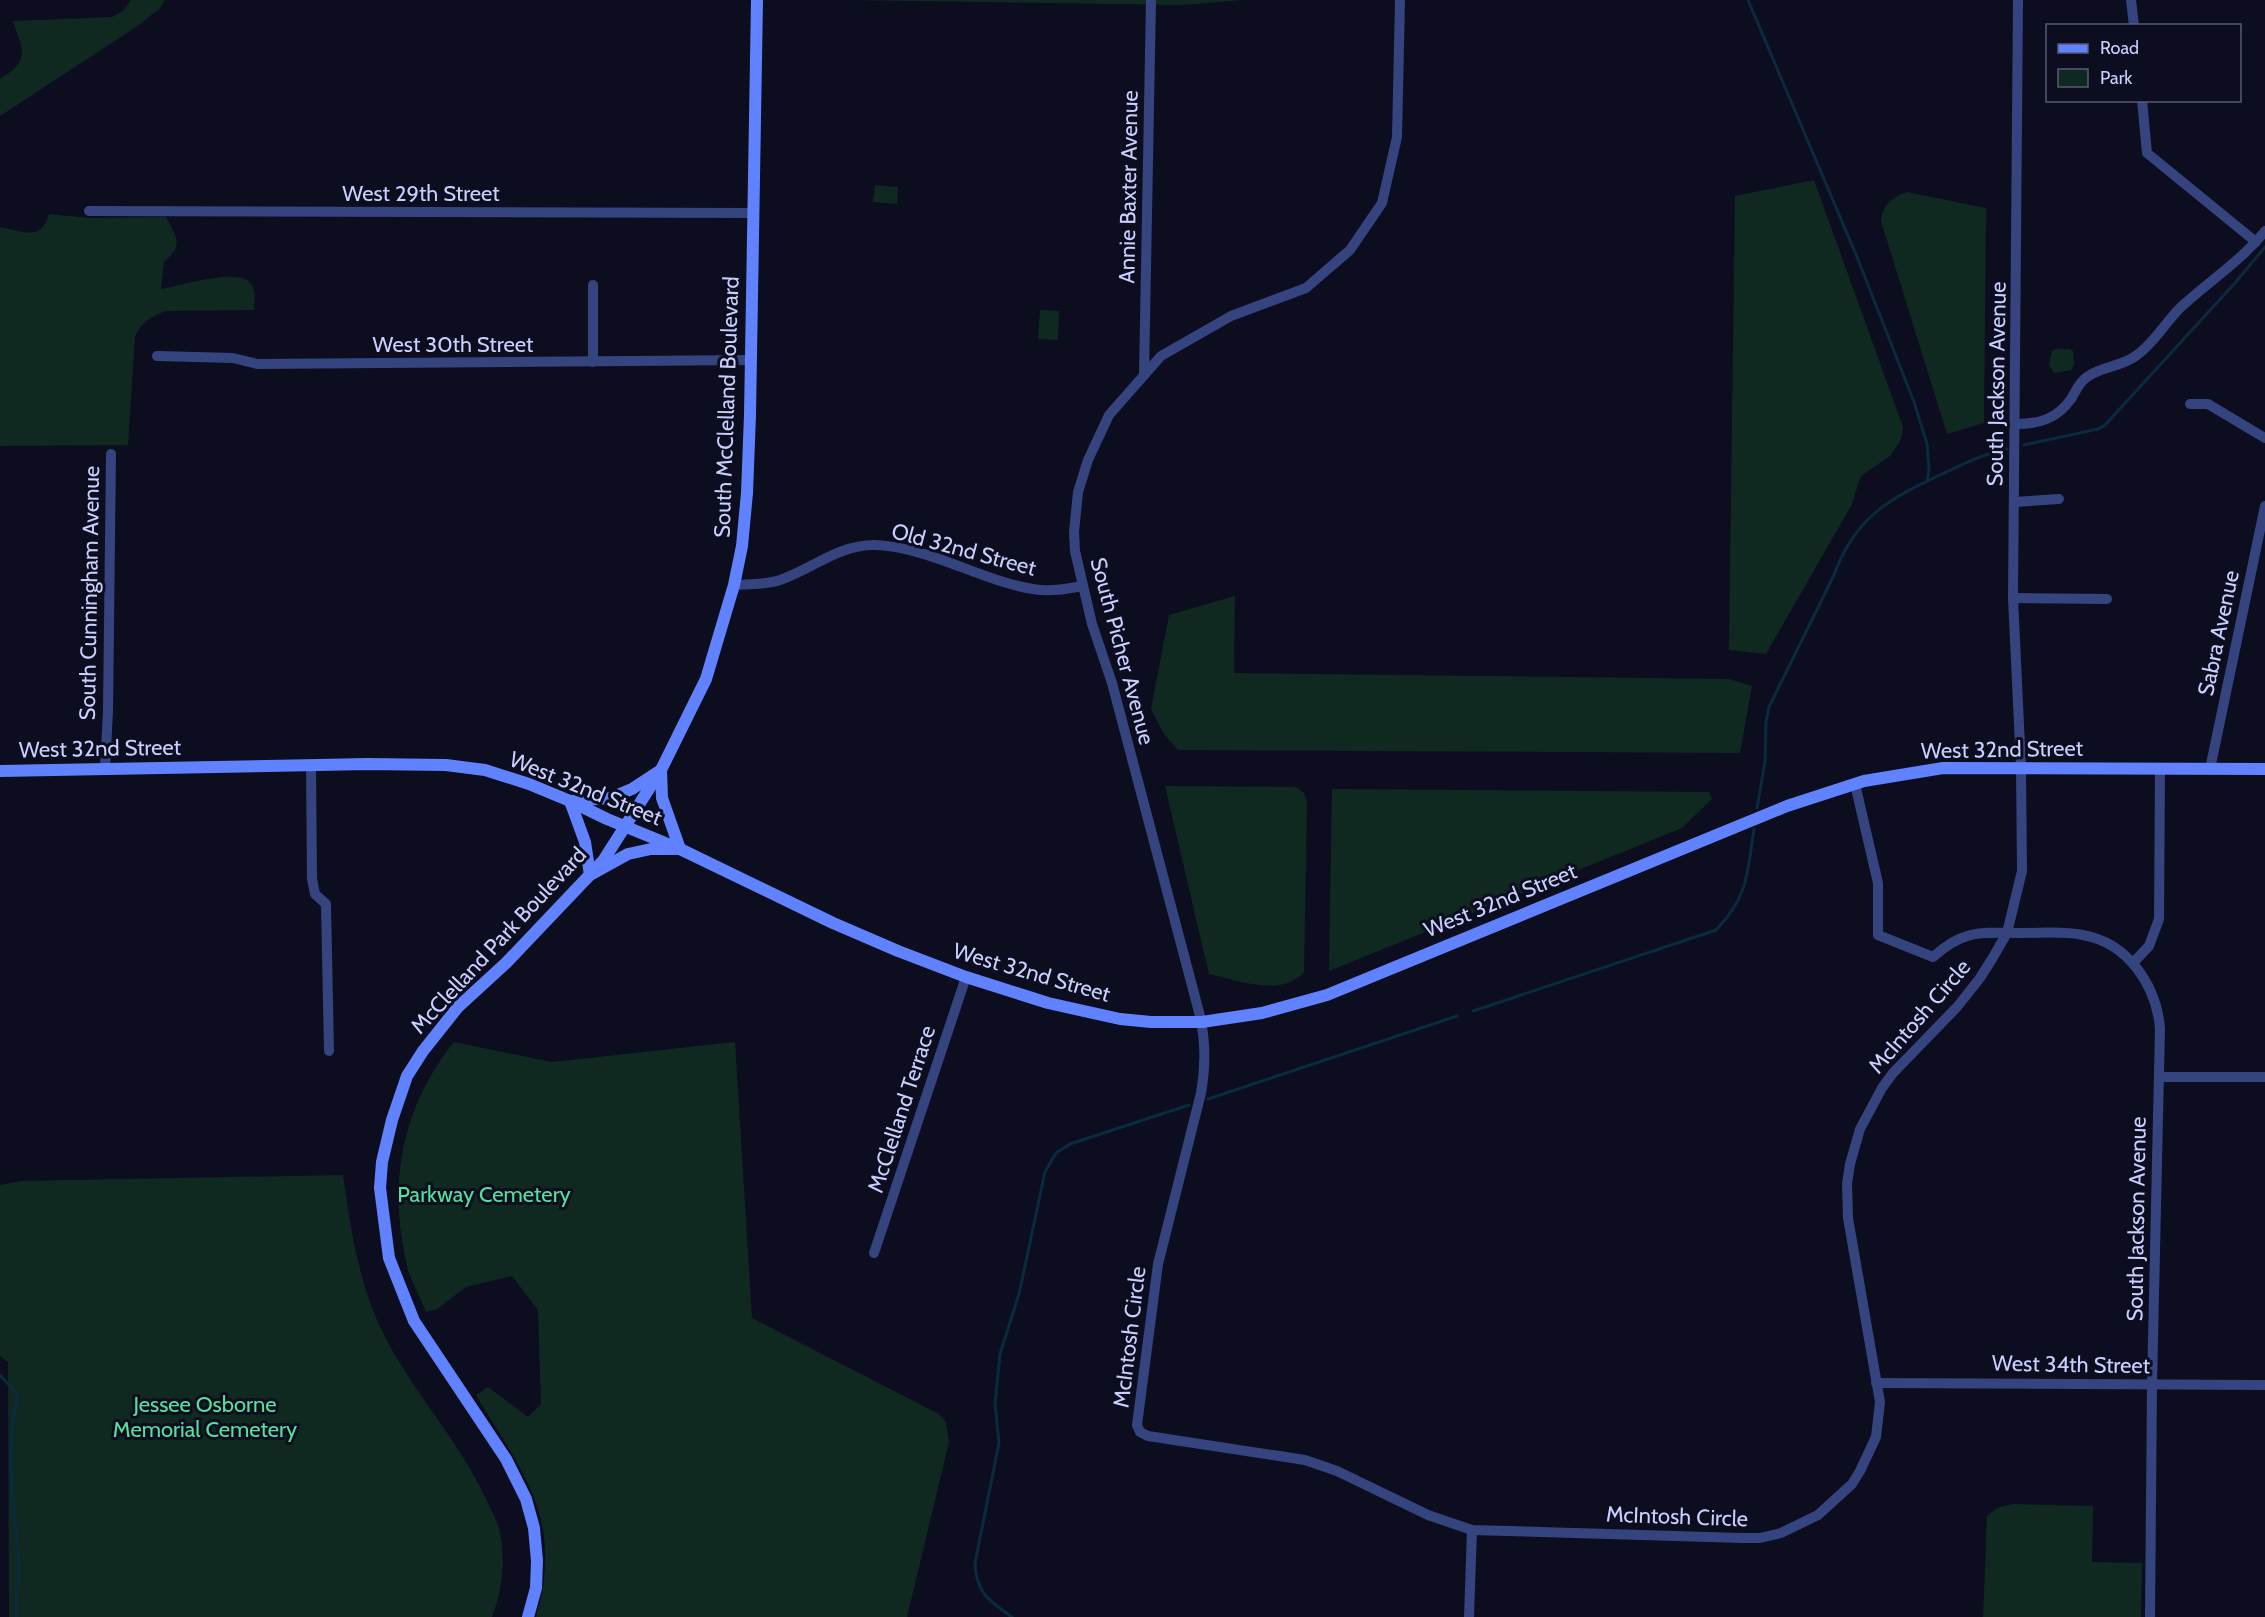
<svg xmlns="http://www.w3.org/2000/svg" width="2265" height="1617" font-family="Cabin,sans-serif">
<rect width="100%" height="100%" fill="#0c0d1f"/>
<g fill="#0f2921">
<path d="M131,0H165L159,9L136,27L0,116V79C31,60 23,52 13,21L112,17L123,11Z"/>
<polygon points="847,0 1243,0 1183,5"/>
<polygon points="1814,180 1903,427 1901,440 1890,456 1861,476 1851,506 1766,654 1729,650 1735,196"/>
<polygon points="875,185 898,187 897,204 873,202"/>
<path d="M1907,192L1986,208L1984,423L1947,434L1881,221C1883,204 1891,198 1907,192Z"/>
<path d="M49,214L89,218L166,217C177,239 184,244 164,262L161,289C180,286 245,264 253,287C256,293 254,303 254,310L165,311L150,318L141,326L135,336L128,445L0,446V227C23,231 41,242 49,214Z"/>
<polygon points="1040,310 1059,311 1058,340 1038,339"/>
<polygon points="2056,349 2070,349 2073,351 2074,365 2071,370 2054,373 2049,365 2052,351"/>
<polygon points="1235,596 1234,673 1729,679 1752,686 1740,753 1178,750 1164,734 1151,709 1169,615"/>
<path d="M1165,786L1296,787L1304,793L1307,802L1304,972C1281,998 1237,980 1209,974Z"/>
<polygon points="1332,789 1709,792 1712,799 1682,828 1329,971"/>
<path d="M454,1042L552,1062L735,1042L752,1318L939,1414L946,1422L949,1442L907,1617H536C564,1519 524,1475 476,1395L488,1387L528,1417L541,1404L538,1310L512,1276L466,1287L437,1309L426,1312C420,1298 413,1284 408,1270C405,1260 404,1249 402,1239C390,1168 409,1097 454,1042Z"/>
<path d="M343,1175C351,1231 359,1286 385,1337C414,1393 459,1441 486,1499C490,1508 496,1518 499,1528C506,1557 503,1589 492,1617H9L8,1362L0,1356V1185L21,1181Z"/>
<polygon points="2013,1504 2093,1506 2092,1562 2142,1563 2141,1617 1983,1617 1987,1516 1997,1508"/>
</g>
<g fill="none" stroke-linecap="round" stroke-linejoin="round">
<g stroke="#0a2b3f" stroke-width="3">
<polyline points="1748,0 1857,257 1914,402 1927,444 1929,470 1927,481"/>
<polyline points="2024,445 2098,429 2105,425 2234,284 2265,247"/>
<path d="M1757,808L1765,762L1766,722L1769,707L1834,575C1855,517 1889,499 1942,474C1963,464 1983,454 2007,449"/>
<path d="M1473,1011L1716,930C1749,896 1747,873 1754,829"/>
<polyline points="1208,1099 1457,1016"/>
<path d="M0,1375L18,1395C3,1452 15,1509 19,1566C20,1583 14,1600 16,1617"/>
<path d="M1012,1617C989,1601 976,1593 975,1563L999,1443L995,1403L1000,1354L1019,1294L1045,1172L1056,1153L1070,1144L1189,1105"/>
</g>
<g stroke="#35447f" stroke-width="10">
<path d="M1400,0L1397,137L1382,203L1350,250L1306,288L1231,316L1161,356L1109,415L1088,460L1078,492L1074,532L1075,551L1092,624L1112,683L1199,1012C1206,1040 1206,1065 1201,1093L1158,1264L1137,1425L1140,1432L1148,1436L1305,1460L1337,1471L1428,1515L1472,1530L1742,1538H1760L1781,1533L1818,1515L1852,1484L1860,1471L1876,1437L1880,1402L1848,1218L1847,1184L1850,1164L1860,1129L1882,1088L1893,1073L1957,1007L1980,978L1992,959L2007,933L2022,871L2021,767L2013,598L2018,0"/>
<polyline points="2131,0 2134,26"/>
<polyline points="2142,100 2147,153 2256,242"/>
<polyline points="89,211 753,213"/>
<polyline points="157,356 233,358 257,364 750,360"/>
<polyline points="593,362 593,285"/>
<polyline points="1144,375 1151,0"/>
<polyline points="2190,404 2208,404 2265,438"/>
<path d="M2016,424C2039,424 2057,419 2071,399C2076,391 2079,382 2087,377C2102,366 2122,367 2137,355C2154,343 2165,323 2180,308C2208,282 2241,261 2265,231"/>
<polyline points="2014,502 2059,499"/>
<path d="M734,585C749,584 766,585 780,580C812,569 838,545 874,545C928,546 981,581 1033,589C1050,592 1066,589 1083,586"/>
<polyline points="2013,598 2107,599"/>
<polyline points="311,765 312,879 315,894 326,904 329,1051"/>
<polyline points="105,769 108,711 111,454"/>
<polyline points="2210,769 2265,506"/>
<path d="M1855,784L1878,883V935L1933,957C1965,928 1982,933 2023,933C2043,933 2064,931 2083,935C2128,943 2156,985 2160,1028L2152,1385L2150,1617"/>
<polyline points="2133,963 2149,946 2159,919 2160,768"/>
<polyline points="2159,1077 2265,1077"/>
<polyline points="874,1253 966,977"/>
<polyline points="1876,1383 2265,1385"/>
<polyline points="1469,1617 1472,1530"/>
</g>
<g stroke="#6082ff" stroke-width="12">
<polygon points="661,770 662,798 680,849 651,849 628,854 590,875 585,842 570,801 610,798 632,789"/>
<polyline points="0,771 368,764 446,765 485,770 529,784 570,801 607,819 680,849 833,923 898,951 966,977 1048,1003 1120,1019 1151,1022 1202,1022 1262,1013 1327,995 1787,806 1864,781 1943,768 2265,769"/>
<polyline points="528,1617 536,1588 537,1561 534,1528 526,1499 506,1459 414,1321 389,1258 380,1188 382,1162 392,1120 407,1076 423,1051 458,1007 506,963 603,861 661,770 706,679 734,585 742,546 747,493 750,415 757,0"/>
</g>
</g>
<g text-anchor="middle" stroke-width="6" stroke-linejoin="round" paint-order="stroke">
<g font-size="22" fill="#c9d0ff" stroke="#0c0d1f">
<text transform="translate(1128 187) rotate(-89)" y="8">Annie Baxter Avenue</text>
<text x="421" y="201">West 29th Street</text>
<text x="453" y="352">West 30th Street</text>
<text transform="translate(1996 384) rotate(-89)" y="8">South Jackson Avenue</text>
<text transform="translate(726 407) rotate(-88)" y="8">South McClelland Boulevard</text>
<text transform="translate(964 549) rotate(15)" y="8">Old 32nd Street</text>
<text transform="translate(89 593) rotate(-89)" y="8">South Cunningham Avenue</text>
<text transform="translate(2218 633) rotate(-78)" y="8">Sabra Avenue</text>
<text transform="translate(1123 651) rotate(75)" y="8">South Picher Avenue</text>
<text transform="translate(100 748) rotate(-1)" y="8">West 32nd Street</text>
<text transform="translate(2002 749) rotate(-1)" y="8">West 32nd Street</text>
<text transform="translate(586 788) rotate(22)" y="8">West 32nd Street</text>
<text transform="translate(1500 900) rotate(-22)" y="8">West 32nd Street</text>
<text transform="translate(498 940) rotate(-47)" y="8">McClelland Park Boulevard</text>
<text transform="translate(1032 972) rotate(16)" y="8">West 32nd Street</text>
<text transform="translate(1919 1016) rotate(-49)" y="8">McIntosh Circle</text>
<text transform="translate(901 1109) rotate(-72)" y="8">McClelland Terrace</text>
<text transform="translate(2136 1219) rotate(-89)" y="8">South Jackson Avenue</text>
<text transform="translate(1129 1337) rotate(-83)" y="8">McIntosh Circle</text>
<text transform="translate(2071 1364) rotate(1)" y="8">West 34th Street</text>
<text transform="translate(1677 1516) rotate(2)" y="8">McIntosh Circle</text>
</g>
<g font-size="22" fill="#53e19c" stroke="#0c0d1f">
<text x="484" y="1202">Parkway Cemetery</text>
<text x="205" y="1412">Jessee Osborne<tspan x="205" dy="25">Memorial Cemetery</tspan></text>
</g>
</g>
<rect x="2046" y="24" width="195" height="78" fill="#0c0d1f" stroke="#585b79" stroke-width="1.5"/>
<rect x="2058" y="44" width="30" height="9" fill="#6082ff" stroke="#585b79" stroke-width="1.5"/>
<text x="2100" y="54" font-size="18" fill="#c9d0ff">Road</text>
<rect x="2058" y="69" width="30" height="18" fill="#0f2921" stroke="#585b79" stroke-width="1.5"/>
<text x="2100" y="84" font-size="18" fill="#c9d0ff">Park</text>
</svg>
